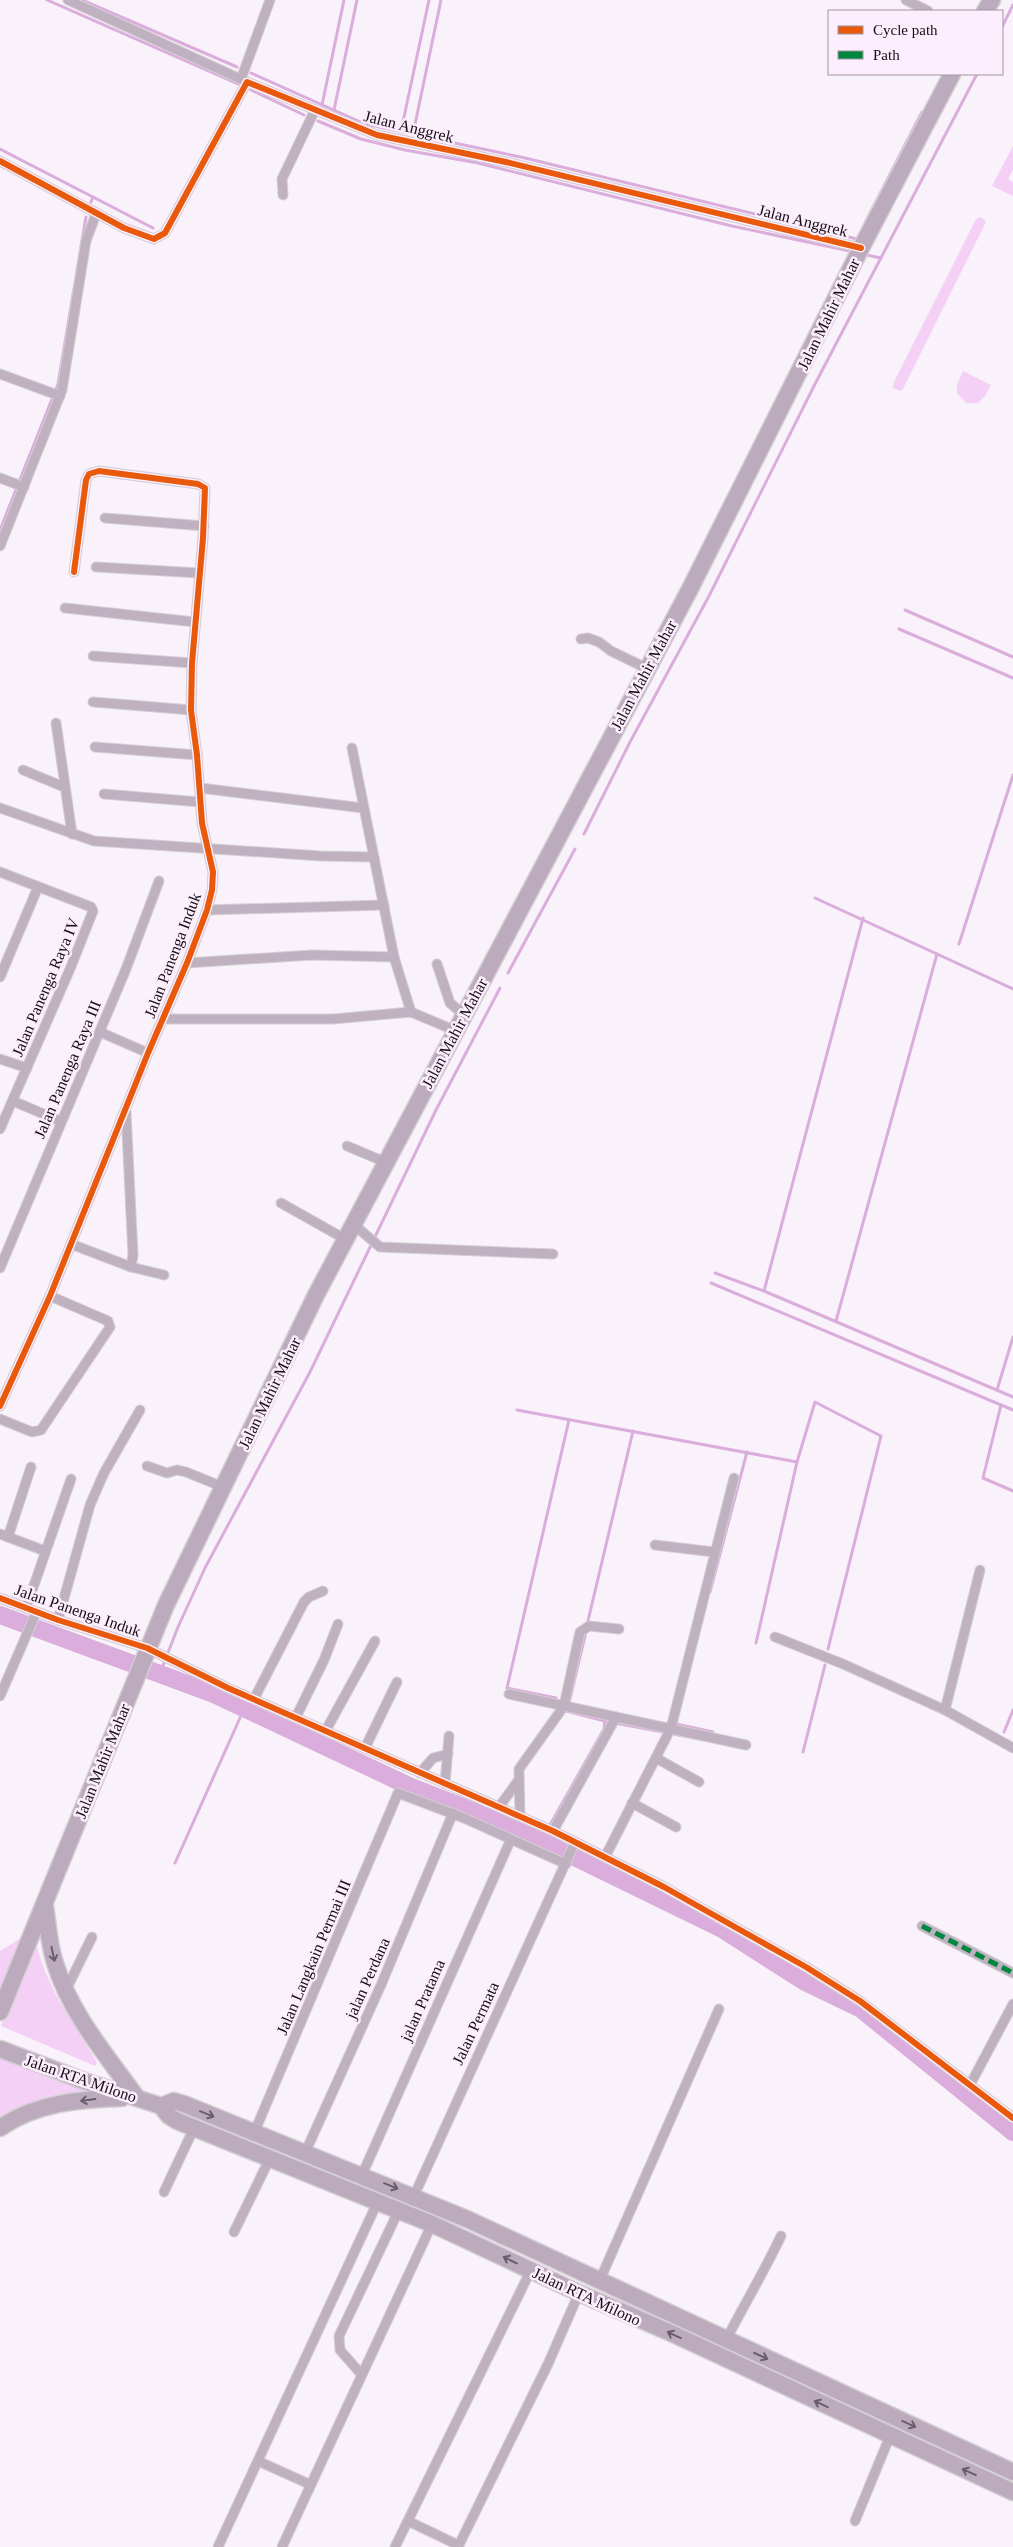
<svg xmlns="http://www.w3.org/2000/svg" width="1013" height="2547" font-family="Georgia,serif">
<rect width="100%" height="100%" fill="#faf2fa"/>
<g fill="#f5d0f6">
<polygon points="1013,146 1013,170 1008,179 1013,182 1013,196 992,186"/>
<polygon points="981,217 986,222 903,389 900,391 893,388 894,382 976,219"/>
<polygon points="963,371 991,385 985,396 978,403 966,403 957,393 957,385"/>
<path d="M35,1937C44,1985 73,2021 97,2063L95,2066L1,2026Z"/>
<polygon points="21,1938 0,1989 0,1951"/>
<polygon points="0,2058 82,2090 83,2093 0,2119"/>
</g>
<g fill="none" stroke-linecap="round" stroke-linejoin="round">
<g stroke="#daaddc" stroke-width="3">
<polyline points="47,0 238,84"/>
<polyline points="82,0 237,67"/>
<polyline points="1002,27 1013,5"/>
<polyline points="251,73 365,124 525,158 857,239 858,237"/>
<polyline points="251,90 304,115"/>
<polyline points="322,105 344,0"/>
<polyline points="334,110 357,0"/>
<polyline points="318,121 361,139 405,150 478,163 732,226 850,251"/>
<polyline points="401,131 429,0"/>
<polyline points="413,134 441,0"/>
<polyline points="0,149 153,228"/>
<polyline points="91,202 93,197"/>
<polyline points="866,221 922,112"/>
<polyline points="867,255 881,258"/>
<polyline points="0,530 58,384 86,217"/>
<polyline points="905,610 1013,657"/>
<polyline points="899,629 1013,678"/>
<polyline points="584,834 630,742 709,596 815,384 977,74"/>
<polyline points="815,898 1013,989"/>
<polyline points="959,944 1013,775"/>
<polyline points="508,973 575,849"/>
<polyline points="715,1273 764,1291 1013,1397"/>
<polyline points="711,1283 1013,1410"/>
<polyline points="764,1291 863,918"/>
<polyline points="836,1321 937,954"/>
<polyline points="997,1390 1013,1337"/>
<polyline points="1001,1405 983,1478 1013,1491"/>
<polyline points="517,1410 797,1462 756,1643"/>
<polyline points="797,1462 815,1402 881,1436 828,1649"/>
<polyline points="710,1592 747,1452"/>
<polyline points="0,1611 121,1654"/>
<polyline points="587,1625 633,1431"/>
<polyline points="160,1673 178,1627 205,1568 310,1372 436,1110 500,988"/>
<polyline points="556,1702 556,1698 507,1688 569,1420"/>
<polyline points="569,1703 586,1632"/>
<polyline points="605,1721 710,1741"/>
<polyline points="677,1722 676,1724 713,1732 712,1735"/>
<polyline points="1004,1732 1013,1710"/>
<polyline points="803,1752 825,1665"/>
<polyline points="541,1841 604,1729 605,1721 562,1710"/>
<polyline points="175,1863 244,1709"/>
</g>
<polyline stroke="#daaddc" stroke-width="18" points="0,1615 214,1694 411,1787 509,1825 722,1929 805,1982 861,2009 1013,2132"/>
<defs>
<g id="street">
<polyline points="68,0 247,82"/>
<polyline points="906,0 928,11"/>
<polyline points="241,79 270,0"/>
<polyline points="0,161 124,228 154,239 165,233 247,82 377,135 506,162 861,248"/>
<polyline points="283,195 282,179 314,112"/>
<polyline points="0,374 60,396"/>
<polyline points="0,478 24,487"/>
<polyline points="105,518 204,526"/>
<polyline points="0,546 62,390 86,241 96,214"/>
<polyline points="96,567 199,573"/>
<polyline points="65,608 195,622"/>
<polyline points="581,639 588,638 599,642 611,651 646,668"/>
<polyline points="93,656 192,663"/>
<polyline points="93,702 191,710"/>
<polyline points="56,723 72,834"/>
<polyline points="95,747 197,755"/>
<polyline points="352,748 394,957 411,1012 456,1031"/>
<polyline points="23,770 64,787"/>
<polyline points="200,788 363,808"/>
<polyline points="104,794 200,802"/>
<polyline points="0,808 94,841 321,856 374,857"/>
<polyline points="0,872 91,907 93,911 70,969 0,1129"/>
<polyline points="207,910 384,905"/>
<polyline points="187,963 312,955 394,957"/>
<polyline points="437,964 450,1003 464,1015"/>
<polyline points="0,977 38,887"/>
<polyline points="162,1019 333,1019 411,1012"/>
<polyline points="100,1032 148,1053"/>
<polyline points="0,1059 27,1068"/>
<polyline points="13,1101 60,1121"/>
<polyline points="347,1146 385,1162"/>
<polyline points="281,1203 345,1239"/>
<polyline points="353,1224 380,1247 553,1254"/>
<polyline points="71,1244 131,1267 133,1255 126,1112"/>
<polyline points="131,1267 164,1275"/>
<polyline points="0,1268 126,969 159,881"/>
<polyline points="0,1406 50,1296 148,1053 187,963 207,910 212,890 213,872 202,823 197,755 191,710 192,663 203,538 205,488 198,484 99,471 89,474 86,480 74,572"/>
<polyline points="0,1419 32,1432 41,1430 110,1327 108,1321 50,1296"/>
<polyline points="147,1466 167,1473 177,1470 186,1472 223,1487"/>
<polyline points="0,1534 45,1551"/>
<polyline points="8,1537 31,1467"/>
<polyline points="655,1545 714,1552"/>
<polyline points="0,1598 58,1620 147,1648 228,1688 553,1831 664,1887 806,1967 860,2001 1013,2118"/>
<polyline points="26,1608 71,1479"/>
<polyline points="58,1620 90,1505 104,1473 140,1410"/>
<polyline points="775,1637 843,1664 945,1710 1013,1748"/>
<polyline points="509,1694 746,1745"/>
<polyline points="0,1696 36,1613"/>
<polyline points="254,1699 304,1602 309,1597 323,1591"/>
<polyline points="945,1710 980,1570"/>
<polyline points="296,1717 324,1660 338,1624"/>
<polyline points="326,1730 375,1641"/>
<polyline points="365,1748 397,1682"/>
<polyline points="656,1758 699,1782"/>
<polyline points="420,1773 433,1758 448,1754"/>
<polyline points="445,1784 449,1736"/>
<polyline points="632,1803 676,1827"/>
<polyline points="499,1807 518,1781"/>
<polyline points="520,1817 519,1769 564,1706 580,1632 589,1626 619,1629"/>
<polyline points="553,1831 616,1717"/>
<polyline points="605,1857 671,1728 734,1478"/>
<polyline points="922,1926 1013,1973"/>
<polyline points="66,1990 92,1937"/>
<polyline points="971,2083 1013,2004"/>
<polyline points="254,2133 398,1793 464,1818 566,1864"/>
<polyline points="305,2153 381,1985 453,1813"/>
<polyline points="362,2175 511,1839"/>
<polyline points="164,2192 194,2128"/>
<polyline points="414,2196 575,1842"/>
<polyline points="234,2232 270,2158"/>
<polyline points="599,2282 719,2009"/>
<path d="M726,2340C744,2305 764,2272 781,2236"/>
<polyline points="361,2374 340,2350 339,2336 399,2210"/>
<polyline points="258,2461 309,2484"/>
<polyline points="408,2521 458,2545"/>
<polyline points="855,2521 890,2436"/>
<polyline points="218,2547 378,2201"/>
<polyline points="282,2547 432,2224"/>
<polyline points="395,2547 531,2270"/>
<polyline points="458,2547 548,2364 579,2293"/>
</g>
<g id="highway">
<polyline points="985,11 992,0"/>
<path d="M45,1906C48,1925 49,1945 55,1963C70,2013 107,2056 137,2098"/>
<polyline points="0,2012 166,1605 316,1295 691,587 861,248 952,74"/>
<polyline points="0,2049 84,2081 161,2106 169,2116 177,2121 432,2224 579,2293 671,2333 1013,2492"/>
<polyline points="161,2106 174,2101 184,2104 467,2219 1013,2472"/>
<path d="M0,2128C35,2103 81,2099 122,2098"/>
</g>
</defs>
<use href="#street" stroke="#d4cfd4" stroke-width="11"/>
<use href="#highway" stroke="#d4cfd4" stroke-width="19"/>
<use href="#street" stroke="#bfb1bf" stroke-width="9"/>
<use href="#highway" stroke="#bbabbc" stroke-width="16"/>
<polyline stroke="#00873e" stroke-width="5" stroke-dasharray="10 5" stroke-linecap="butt" points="922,1926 1013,1973"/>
<defs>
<g id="cycleway">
<polyline points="0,161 124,228 154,239 165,233 247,82 377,135 506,162 861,248"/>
<polyline points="0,1406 50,1296 148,1053 187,963 207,910 212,890 213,872 202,823 197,755 191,710 192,663 203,538 205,488 198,484 99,471 89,474 86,480 74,572"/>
<polyline points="0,1598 58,1620 147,1648 228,1688 553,1831 664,1887 806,1967 860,2001 1013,2118"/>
</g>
</defs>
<use href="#cycleway" stroke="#fdeefd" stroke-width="9"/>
<use href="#cycleway" stroke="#e8590c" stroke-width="6"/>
</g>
<defs><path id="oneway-shaft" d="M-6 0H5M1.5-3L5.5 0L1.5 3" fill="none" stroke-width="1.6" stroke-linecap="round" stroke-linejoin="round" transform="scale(1.25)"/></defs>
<g stroke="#685d68">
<use href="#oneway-shaft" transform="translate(53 1954) rotate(78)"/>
<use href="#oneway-shaft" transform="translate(88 2100) rotate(172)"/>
<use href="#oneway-shaft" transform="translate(207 2114) rotate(22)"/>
<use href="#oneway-shaft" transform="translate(391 2186) rotate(22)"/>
<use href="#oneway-shaft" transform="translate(510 2260) rotate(-154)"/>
<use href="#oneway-shaft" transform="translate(674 2335) rotate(-155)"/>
<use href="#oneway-shaft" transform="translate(761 2356) rotate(25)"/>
<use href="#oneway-shaft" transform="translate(821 2404) rotate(-155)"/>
<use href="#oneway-shaft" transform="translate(909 2424) rotate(24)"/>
<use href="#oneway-shaft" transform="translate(969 2472) rotate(-155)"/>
</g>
<g text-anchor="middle" stroke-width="5" stroke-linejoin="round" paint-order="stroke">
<g font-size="16" fill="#140f14" stroke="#fdeefd">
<text transform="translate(409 126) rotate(14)" y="6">Jalan Anggrek</text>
<text transform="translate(803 220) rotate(14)" y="6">Jalan Anggrek</text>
<text transform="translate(828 314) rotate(-64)" y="6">Jalan Mahir Mahar</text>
<text transform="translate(643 675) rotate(-62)" y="6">Jalan Mahir Mahar</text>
<text transform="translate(172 955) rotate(-69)" y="6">Jalan Panenga Induk</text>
<text transform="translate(45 987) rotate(-67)" y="6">Jalan Panenga Raya IV</text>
<text transform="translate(454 1033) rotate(-62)" y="6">Jalan Mahir Mahar</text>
<text transform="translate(67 1069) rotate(-67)" y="6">Jalan Panenga Raya III</text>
<text transform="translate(269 1393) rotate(-64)" y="6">Jalan Mahir Mahar</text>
<text transform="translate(78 1610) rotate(19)" y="6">Jalan Panenga Induk</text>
<text transform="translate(102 1761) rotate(-68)" y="6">Jalan Mahir Mahar</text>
<text transform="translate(313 1957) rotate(-67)" y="6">Jalan Langkain Permai III</text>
<text transform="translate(367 1978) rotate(-66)" y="6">jalan Perdana</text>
<text transform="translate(422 2000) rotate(-66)" y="6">jalan Pratama</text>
<text transform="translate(475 2023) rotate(-65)" y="6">Jalan Permata</text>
<text transform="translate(81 2078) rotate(19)" y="6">Jalan RTA Milono</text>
<text transform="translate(587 2296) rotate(25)" y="6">Jalan RTA Milono</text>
</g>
</g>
<rect x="828" y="10" width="175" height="65" fill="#fdeefd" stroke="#a095a0"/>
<rect x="838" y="26" width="25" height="8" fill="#e8590c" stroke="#a095a0"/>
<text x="873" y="35" font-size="15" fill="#140f14">Cycle path</text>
<rect x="838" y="51" width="25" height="8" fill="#00873e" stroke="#a095a0"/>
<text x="873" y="60" font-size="15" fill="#140f14">Path</text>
</svg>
